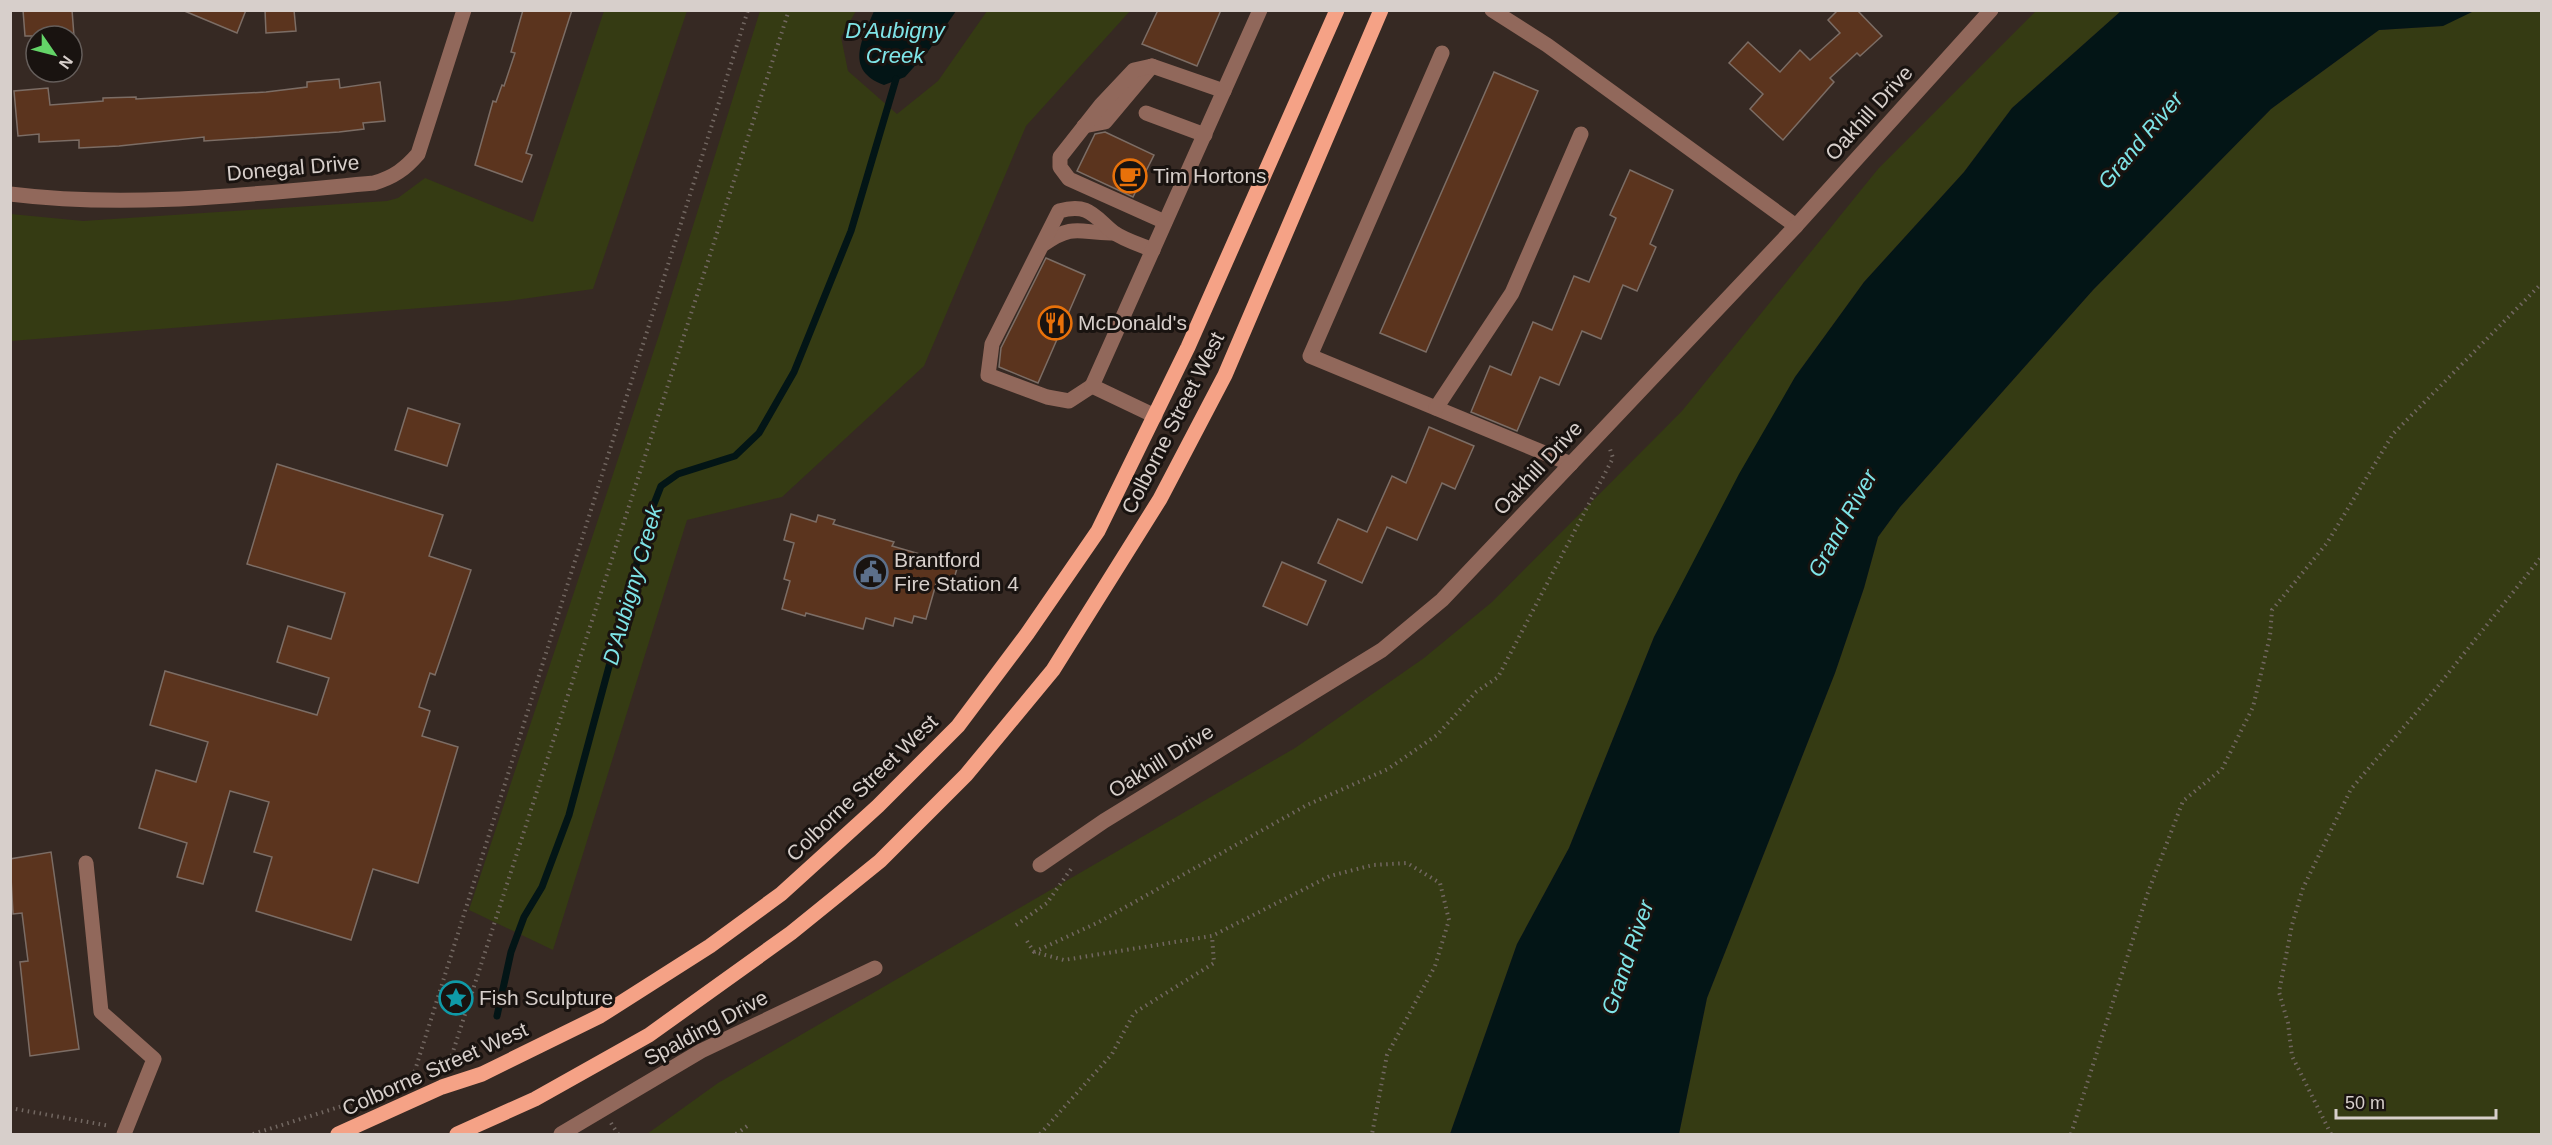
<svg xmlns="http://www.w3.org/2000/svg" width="2552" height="1145" font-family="Arial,sans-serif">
<rect width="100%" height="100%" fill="#362923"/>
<g fill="#353b13">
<polygon points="604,11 687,11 593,289 508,301 11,341 11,214 83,221 387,201 398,198 425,178 533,222"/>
<polygon points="760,11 856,11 841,37 848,71 897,114 938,81 987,11 1130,11 1026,126 924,366 782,497 687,520 553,950 469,910 659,335"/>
<polygon points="2036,11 2121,11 2012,108 1964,172 1864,282 1795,377 1654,637 1569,848 1517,944 1450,1134 647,1134 718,1083 1295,748 1424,658 1492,602 1682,411 1878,169"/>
<polygon points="2474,11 2541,11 2541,1134 1679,1134 1707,998 1835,673 1864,588 1878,537 1900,507 2093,290 2271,109 2379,30 2442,26"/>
</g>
<g fill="#031516">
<path d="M874,11V10L956,11L929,50L905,77L884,85C844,70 862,40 874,11Z"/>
<polygon points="2121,11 2474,11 2443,26 2379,30 2271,109 2093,290 1900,507 1878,537 1864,588 1835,673 1707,998 1679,1134 1450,1134 1517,944 1569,848 1654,637 1739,474 1795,377 1864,282 1964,172 2012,108"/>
</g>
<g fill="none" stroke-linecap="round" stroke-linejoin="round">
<polyline stroke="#031516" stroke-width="7" points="497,1016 511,952 524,917 542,887 569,815 650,514 661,486 678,474 735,456 759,433 794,372 851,231 896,79"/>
</g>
<g fill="#5b341e" stroke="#7c6d65" stroke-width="1.5">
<polygon points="23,10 72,10 74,36 25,36"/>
<polygon points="182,10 246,10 237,33"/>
<polygon points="265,10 294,10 296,31 266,33"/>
<polygon points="523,10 572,10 526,153 532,155 522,182 475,165 493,101 496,102 502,85 504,86 515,53 511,52"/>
<polygon points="1158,10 1221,10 1197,66 1142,44"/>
<polygon points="1838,10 1857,10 1882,36 1860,56 1857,53 1830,78 1834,82 1783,140 1750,109 1763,94 1729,63 1748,42 1780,72 1800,50 1810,60 1840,33 1828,20"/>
<polygon points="1494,72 1538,91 1426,352 1380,333"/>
<polygon points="339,79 340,88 380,82 385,121 363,123 364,129 339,132 204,141 204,137 119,146 79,148 79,140 39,142 39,134 18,136 14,91 48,88 50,105 103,101 103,98 136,97 136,99 266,92 307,87 307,82"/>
<polygon points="1105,132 1154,155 1133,197 1077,171 1095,134"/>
<polygon points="1630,170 1673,190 1650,244 1656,247 1637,291 1623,285 1601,339 1582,331 1559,385 1540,377 1517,431 1471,412 1490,366 1511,375 1533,322 1552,330 1574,276 1589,282 1616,218 1610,215"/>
<polygon points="1046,258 1085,275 1038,383 999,367 1001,348"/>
<polygon points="408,408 460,424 447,466 395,450"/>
<polygon points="1429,427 1474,446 1455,489 1442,483 1417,540 1387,527 1362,583 1318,563 1338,519 1367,532 1392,476 1406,483"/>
<polygon points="277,464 443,515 429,556 471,570 435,675 430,673 419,707 430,711 422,736 458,747 418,883 373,869 351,940 256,911 272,857 254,852 269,802 230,791 203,884 177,877 187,843 139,828 156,770 196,782 208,742 150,725 165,671 317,715 329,678 277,662 288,626 331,639 345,593 247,564"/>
<polygon points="791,514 816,522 818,515 835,520 833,524 894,542 892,546 958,565 951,589 936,584 926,619 914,616 912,623 895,618 893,626 866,618 863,629 806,613 805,616 782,609 790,581 784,579 794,543 784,540"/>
<polygon points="1282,562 1326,581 1307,625 1263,606"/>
<polygon points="51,852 79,1049 30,1056 20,962 28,961 22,913 13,914 10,859"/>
</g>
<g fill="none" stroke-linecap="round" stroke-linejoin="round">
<g stroke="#726761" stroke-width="4" stroke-dasharray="1.5 4.5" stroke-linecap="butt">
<polyline points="1016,925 1047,903 1073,866"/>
<polyline points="1027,941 1034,952 1064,960 1212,936 1330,876 1373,865 1407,863 1440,883 1449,920 1435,966 1387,1055 1372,1134"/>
<polyline points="1034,952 1099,922 1307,805 1388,769 1437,735 1476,692 1498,677 1613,458 1610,449"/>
<polyline points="448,1067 789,10"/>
<polyline points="411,1083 748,10"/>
<polyline points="10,1108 110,1126"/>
<polyline points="611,1123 618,1134"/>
<polyline points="253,1134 368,1098"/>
<polyline points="736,1134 750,1124"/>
<polyline points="1040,1134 1112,1054 1134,1013 1214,963 1212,936"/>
<polyline points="2071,1134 2147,895 2183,801 2222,769 2253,707 2270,636 2272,610 2327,543 2393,434 2542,283"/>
<polyline points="2331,1134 2292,1056 2288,1023 2279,992 2292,925 2303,888 2351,789 2426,701 2542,556"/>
</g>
<g stroke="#91685b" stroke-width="15">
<polyline points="1492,10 1547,45 1796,226"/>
<polyline points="1442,53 1310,356 1571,464"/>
<polyline points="1146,113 1205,135"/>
<polyline points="1084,126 1105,122 1152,66"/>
<path d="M10,194C131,209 253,194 374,183C394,177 405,169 418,154L464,10"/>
<polyline points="1165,222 1069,179 1060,167 1060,157 1101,105 1134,70 1152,66 1224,91"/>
<path d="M1044,244C1075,222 1081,234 1114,233"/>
<path d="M1092,386L1069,401L1047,397L988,375L992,344L1059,211C1088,203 1093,215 1113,232C1124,240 1141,245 1153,250"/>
<polyline points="1436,408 1512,293 1581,134"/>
<polyline points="1155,416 1092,386 1260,10"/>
<polyline points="86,863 101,1012 154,1059 124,1134"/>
<polyline points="1040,865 1104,821 1382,650 1442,600 1796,226 1991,10"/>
<polyline points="561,1134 701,1051 875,968"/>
</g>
<g stroke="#f5a286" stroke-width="15">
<polyline points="338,1134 442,1087 482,1074 600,1016 710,946 781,894 878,806 958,726 1027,634 1098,531 1188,347 1337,10"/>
<polyline points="457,1134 535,1099 649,1035 791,933 880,861 966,775 1053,670 1160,499 1225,375 1381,10"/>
</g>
</g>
<defs>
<symbol id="cafe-ring" viewBox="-11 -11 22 22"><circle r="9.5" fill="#191310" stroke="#e8710a" stroke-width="1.5"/><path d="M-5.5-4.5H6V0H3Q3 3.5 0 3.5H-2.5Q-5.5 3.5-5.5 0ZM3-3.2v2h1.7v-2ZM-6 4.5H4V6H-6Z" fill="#e8710a"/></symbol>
<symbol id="restaurant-ring" viewBox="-11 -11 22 22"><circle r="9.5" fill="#191310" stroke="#e8710a" stroke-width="1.5"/><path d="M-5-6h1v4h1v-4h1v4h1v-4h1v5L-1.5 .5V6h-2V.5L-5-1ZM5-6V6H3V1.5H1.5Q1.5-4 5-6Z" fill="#e8710a"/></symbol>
<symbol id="civic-ring" viewBox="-11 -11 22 22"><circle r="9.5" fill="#191310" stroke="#5c6f8a" stroke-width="1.5"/><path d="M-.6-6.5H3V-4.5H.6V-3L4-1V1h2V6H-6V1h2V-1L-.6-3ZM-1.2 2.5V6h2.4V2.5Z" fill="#5c6f8a"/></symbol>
<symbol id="sight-ring" viewBox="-11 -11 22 22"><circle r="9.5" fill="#191310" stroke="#0f9aa8" stroke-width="1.5"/><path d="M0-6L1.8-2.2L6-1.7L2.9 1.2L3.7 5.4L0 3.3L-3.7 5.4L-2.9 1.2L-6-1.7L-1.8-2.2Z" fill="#0f9aa8"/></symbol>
</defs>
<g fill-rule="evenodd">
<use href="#cafe-ring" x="1111" y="157" width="38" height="38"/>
<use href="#restaurant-ring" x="1036" y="304" width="38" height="38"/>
<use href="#civic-ring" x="852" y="553" width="38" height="38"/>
<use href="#sight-ring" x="437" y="979" width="38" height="38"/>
</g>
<g text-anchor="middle" stroke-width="6" stroke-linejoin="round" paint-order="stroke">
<g font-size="21" fill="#d7cfcb" stroke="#191310">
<text transform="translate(1869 113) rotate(-48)" y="7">Oakhill Drive</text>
<text transform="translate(293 168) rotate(-5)" y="7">Donegal Drive</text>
<text transform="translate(1173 423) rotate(-63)" y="7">Colborne Street West</text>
<text transform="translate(1538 468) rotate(-47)" y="7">Oakhill Drive</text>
<text transform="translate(1161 761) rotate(-32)" y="7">Oakhill Drive</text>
<text transform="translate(862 788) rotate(-44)" y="7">Colborne Street West</text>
<text transform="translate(706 1028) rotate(-28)" y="7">Spalding Drive</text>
<text transform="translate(435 1069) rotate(-24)" y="7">Colborne Street West</text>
</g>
<g font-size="21" fill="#d7cfcb" stroke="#191310" text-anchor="start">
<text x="1153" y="183">Tim Hortons</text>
<text x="1078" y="330">McDonald's</text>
<text x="894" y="567">Brantford<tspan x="894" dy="24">Fire Station 4</tspan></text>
<text x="479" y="1005">Fish Sculpture</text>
</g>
<g font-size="22" font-style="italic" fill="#7fe5e8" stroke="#191310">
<text x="895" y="38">D'Aubigny<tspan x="895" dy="25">Creek</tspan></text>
<text transform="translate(2140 140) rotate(-50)" y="8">Grand River</text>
<text transform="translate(1842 523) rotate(-61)" y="8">Grand River</text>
<text transform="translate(632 585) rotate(-74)" y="8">D'Aubigny Creek</text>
<text transform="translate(1627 957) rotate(-71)" y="8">Grand River</text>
</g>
</g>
<rect width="2552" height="1145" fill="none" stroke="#d7cfcb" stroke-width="24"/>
<g transform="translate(54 54) rotate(125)"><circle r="28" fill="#191310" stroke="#655e5b" stroke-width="1.5"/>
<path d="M0-4.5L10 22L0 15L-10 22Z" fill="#64d468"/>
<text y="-9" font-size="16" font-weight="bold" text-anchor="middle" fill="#d7cfcb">N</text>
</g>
<path d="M2336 1109v9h160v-9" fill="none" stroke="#d7cfcb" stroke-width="3"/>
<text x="2345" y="1109" font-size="18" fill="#d7cfcb" stroke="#191310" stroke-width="4.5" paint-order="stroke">50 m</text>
</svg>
